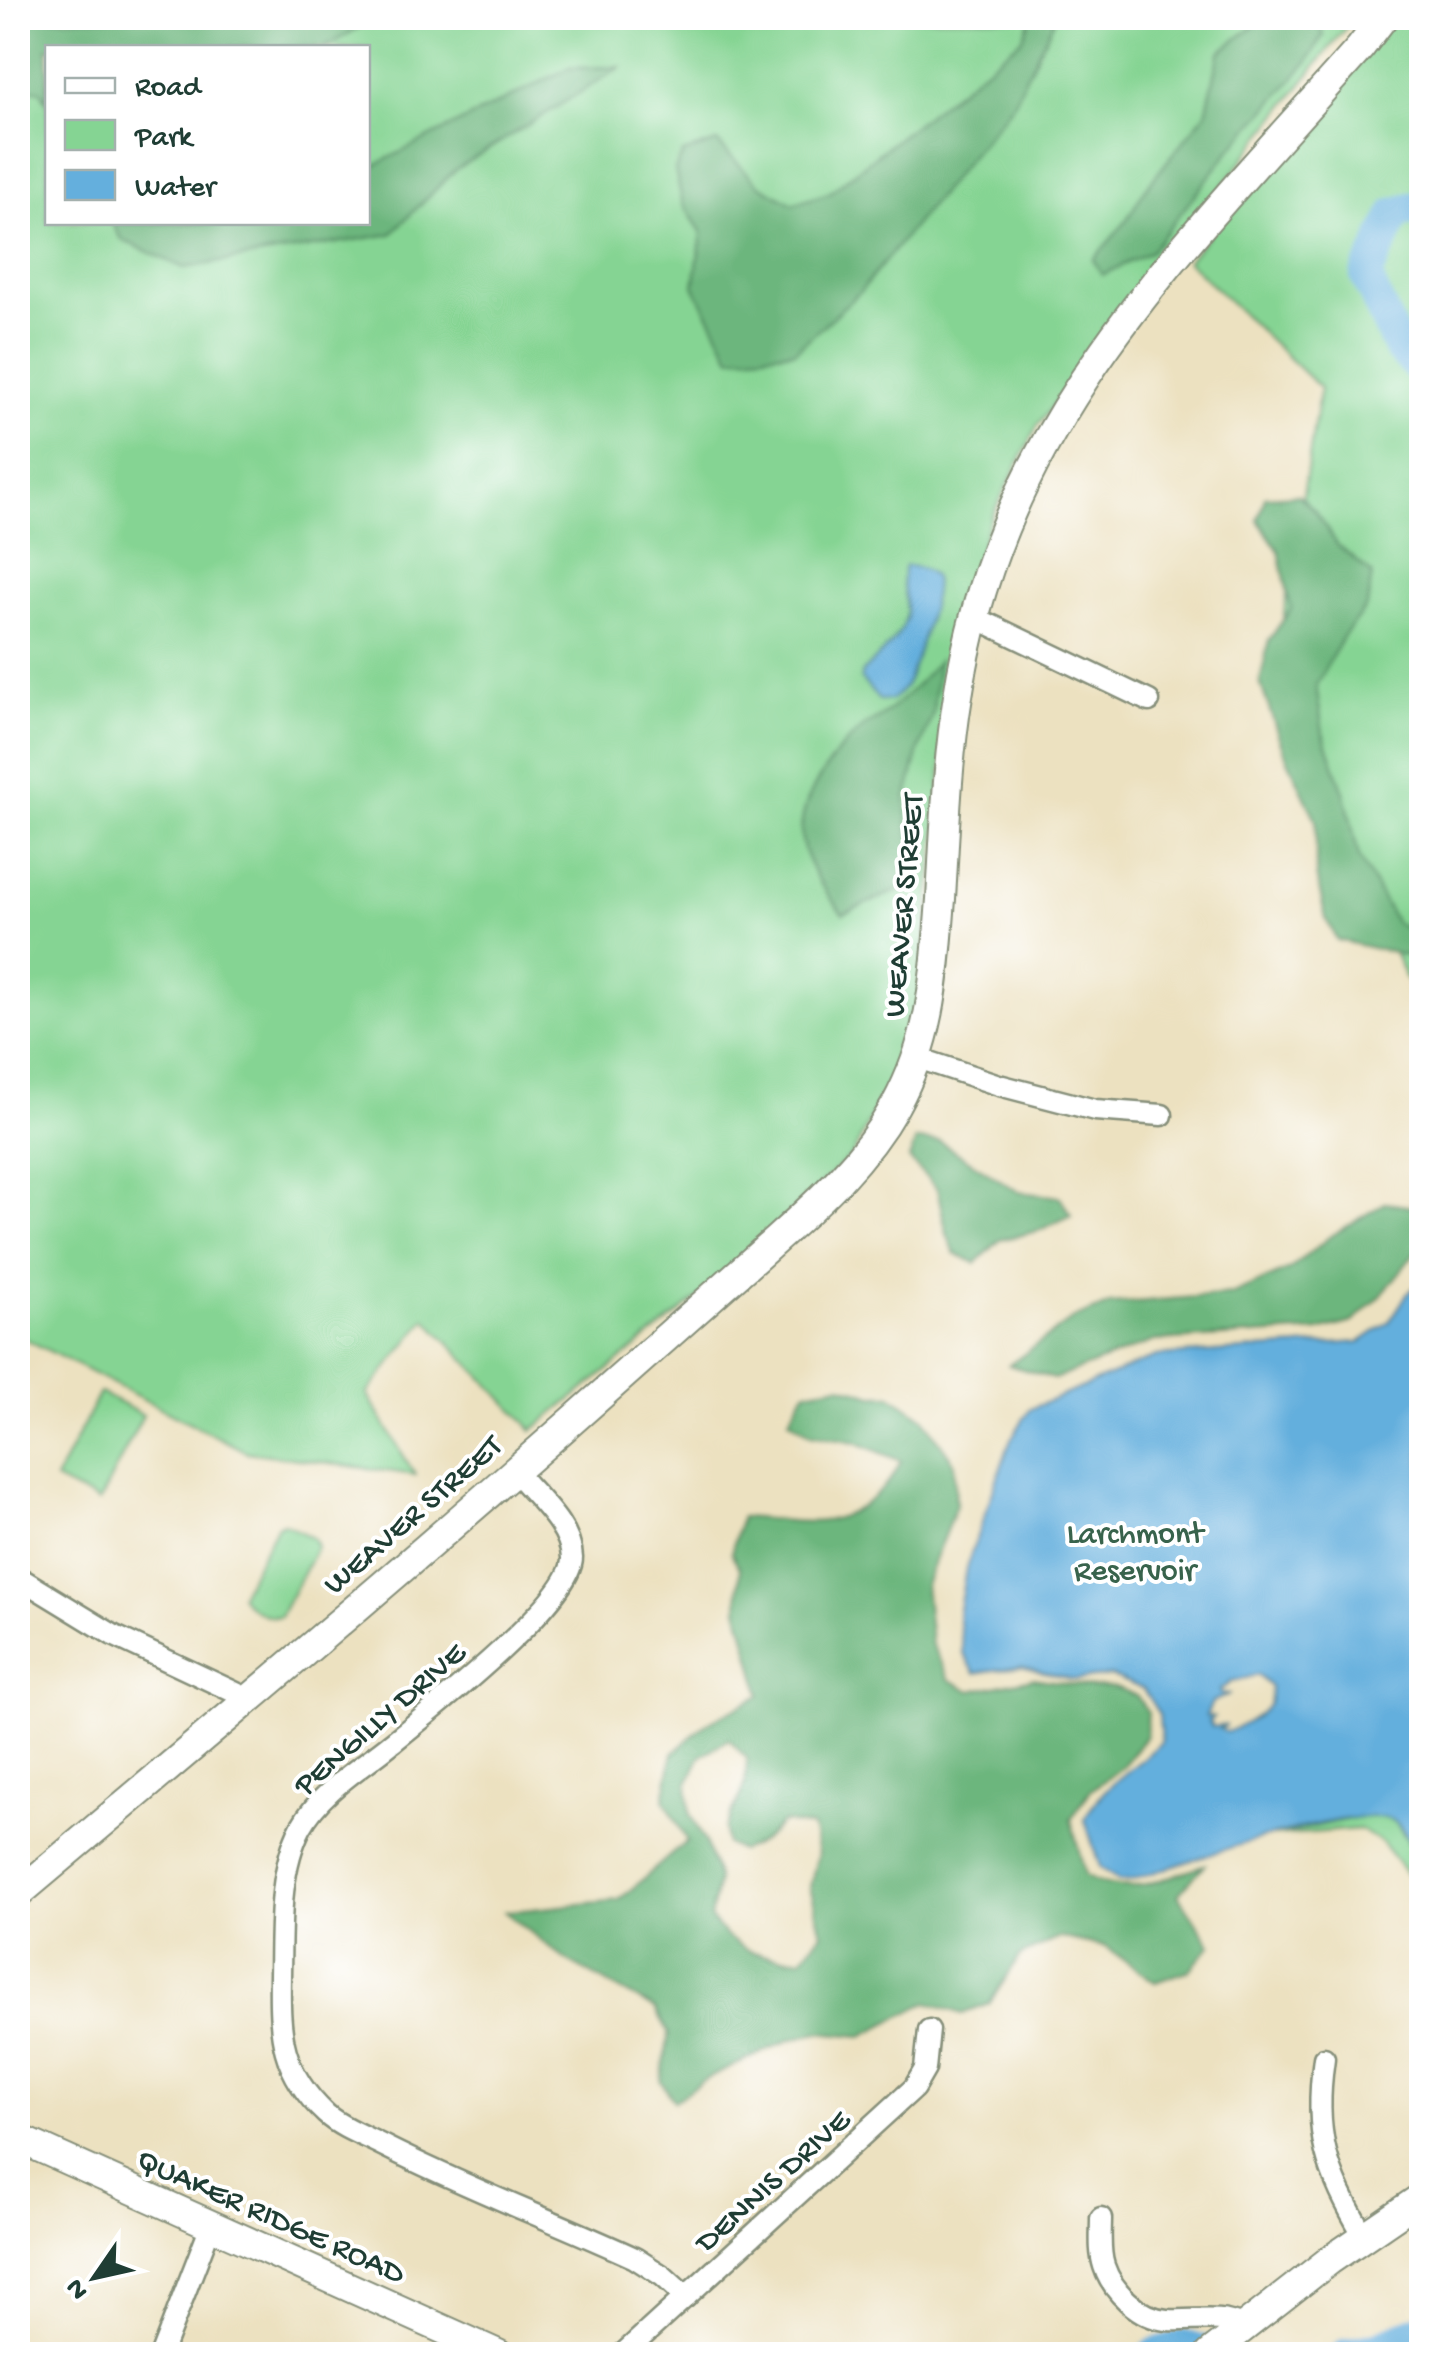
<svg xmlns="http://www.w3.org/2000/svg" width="1439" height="2372" font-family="'Gochi Hand',sans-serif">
<rect width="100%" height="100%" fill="#fff"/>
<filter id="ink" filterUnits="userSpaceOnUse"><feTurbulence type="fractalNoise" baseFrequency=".01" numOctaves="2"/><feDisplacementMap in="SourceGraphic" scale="20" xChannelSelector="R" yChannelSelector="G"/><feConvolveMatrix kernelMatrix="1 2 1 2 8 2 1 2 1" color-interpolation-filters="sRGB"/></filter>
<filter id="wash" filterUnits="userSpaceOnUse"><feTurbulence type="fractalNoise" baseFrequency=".0048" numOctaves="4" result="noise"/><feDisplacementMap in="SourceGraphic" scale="40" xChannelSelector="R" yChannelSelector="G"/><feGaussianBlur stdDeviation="2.25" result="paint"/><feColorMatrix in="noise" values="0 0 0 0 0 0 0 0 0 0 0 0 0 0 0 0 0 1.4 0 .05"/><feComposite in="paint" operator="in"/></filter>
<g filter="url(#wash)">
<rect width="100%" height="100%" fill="#ece1c0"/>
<g fill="#85d493" stroke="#528864" stroke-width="2.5" fill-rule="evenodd">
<path d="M18,18H1353L1038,425L989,522L953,634L936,843L917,1020L853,1154L713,1286L533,1430L426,1319L367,1394L415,1475L247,1452L18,1335ZM48,48H368V222H48Z"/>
<polygon points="1390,18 1407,18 1421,29 1421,1011 1272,689 1320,388 1187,261"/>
<polygon points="100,1393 143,1415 99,1502 55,1480"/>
<path d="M284,1523L314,1539L317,1547L280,1616C267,1619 246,1607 240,1595L277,1526Z"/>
<polygon points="1371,1814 1395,1821 1421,1861 1421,1891 1382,1843 1359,1829 1273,1836"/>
</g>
<g fill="#6cb67d" stroke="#467a58" stroke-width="2.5" fill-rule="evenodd">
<polygon points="18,18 375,18 326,47 48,48 47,103 41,91 18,87"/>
<polygon points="1031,18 1055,18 1012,105 860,292 795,351 731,357 694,286 702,233 683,204 675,170 683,153 717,142 758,184 793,204 829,193 1022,39"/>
<polygon points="1264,18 1319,18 1323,35 1307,63 1231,149 1150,252 1102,275 1093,260 1124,224 1146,188 1206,113 1220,52"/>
<polygon points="621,67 455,170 391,234 184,268 122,240 112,223 368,222 368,164 373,166 569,68"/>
<polygon points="1299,495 1316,512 1338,546 1372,574 1367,606 1343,637 1316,685 1323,733 1345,795 1359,857 1396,923 1421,936 1421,956 1416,958 1337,940 1326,919 1316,875 1316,820 1283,749 1260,682 1269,640 1291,609 1279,551 1258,520 1265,497"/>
<path d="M938,661L933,713L919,750L906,800L910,846L903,888L843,914C827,894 806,866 802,840C796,799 834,753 863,727C869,722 877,720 883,715C904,700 922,680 938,661Z"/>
<polygon points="916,1140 940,1142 1019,1192 1060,1197 1072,1215 1038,1231 1000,1240 976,1263 955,1254 947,1234 937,1189 909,1159"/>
<polygon points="1385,1203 1421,1208 1421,1240 1418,1249 1381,1296 1353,1322 1319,1331 1154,1341 1054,1379 1009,1365 1073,1319 1110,1304 1233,1294 1290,1269 1328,1238"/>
<path d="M840,1385L873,1395H891L924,1418L954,1463L956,1505L925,1585L931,1643L949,1679L971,1691L1033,1678L1091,1687H1115L1137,1696L1148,1713L1146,1736L1122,1767L1090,1791L1071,1819L1085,1875C1130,1900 1159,1879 1204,1865L1178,1895L1211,1945L1190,1970L1155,1982L1106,1947L1060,1937L1020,1956L989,2004L962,2014L928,2002L862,2036L818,2032L789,2040L702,2081L674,2101L661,2082L669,2034L655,2009L566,1960L505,1912L619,1900L687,1841L664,1799L673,1753L707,1723L761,1695L738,1608L740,1568L731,1553L741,1517C766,1518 806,1525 829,1520C860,1513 889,1489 901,1461L856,1442L811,1434L789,1419L805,1391ZM729,1739L747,1759L745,1786L725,1829L726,1844L740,1851C759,1845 769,1836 783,1822L812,1827L818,1853L810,1887L822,1933L802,1958C760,1958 736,1952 710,1918L718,1880L706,1844L690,1814L688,1783L701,1756Z"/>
</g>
<g fill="#64afdd" stroke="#427688" stroke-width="2.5" fill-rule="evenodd">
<path d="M905,566C914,566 930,569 934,578C939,591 912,676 904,688C902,690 894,698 892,700H879L861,679L862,673C875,658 905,636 906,615C908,597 898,584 905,566Z"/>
<path d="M1421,1282V1861C1414,1850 1406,1830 1395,1822C1365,1798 1173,1866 1132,1880L1119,1881L1100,1867L1085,1820C1098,1787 1137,1768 1161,1742L1159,1714L1143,1689L1111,1676L1075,1680L1021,1666L975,1673L963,1653L958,1615L966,1568L1011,1439L1030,1409L1157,1356L1360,1342L1389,1322L1408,1293ZM1258,1675L1270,1687C1270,1689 1270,1702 1269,1704C1264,1714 1235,1730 1226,1732L1220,1729L1227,1725L1212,1727L1209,1721L1213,1717L1206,1716L1212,1702L1230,1694H1221L1220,1690L1231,1682Z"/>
</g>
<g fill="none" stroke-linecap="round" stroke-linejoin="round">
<g stroke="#64afdd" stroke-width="32">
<polyline points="1422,206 1396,213 1366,276 1399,349 1422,370"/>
<polyline points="1154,2354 1184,2345 1213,2354"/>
<polyline points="1347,2354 1380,2346 1422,2329"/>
</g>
</g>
</g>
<g filter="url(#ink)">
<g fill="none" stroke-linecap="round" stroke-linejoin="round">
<defs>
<g id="street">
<polyline points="974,617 1149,701"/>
<polyline points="918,1058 999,1085 1095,1110 1162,1115"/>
<path d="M515,1471C534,1496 571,1525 572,1558C573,1600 425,1716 389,1745C359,1769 320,1792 301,1827C278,1871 281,1929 280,1976C279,2034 281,2072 326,2114C341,2128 367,2137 386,2147C467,2188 552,2220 635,2258L663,2276L686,2297"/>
<polyline points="18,1577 113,1635 249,1699"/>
<path d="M1324,2058C1313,2134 1326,2171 1364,2236"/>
<path d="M1101,2218C1101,2234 1099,2251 1104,2266C1112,2291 1139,2318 1167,2320C1195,2322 1218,2314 1244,2327"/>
<polyline points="161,2354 211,2225"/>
<polyline points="623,2354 914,2088 925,2069 929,2030"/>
</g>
<g id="secondary">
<path d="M18,1894C225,1720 432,1546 634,1366C679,1326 723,1287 768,1247C816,1204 863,1163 895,1106C933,1037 935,975 941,899C945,831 947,763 958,696C999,422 1185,246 1360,48L1383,18"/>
<polyline points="18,2138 498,2354"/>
<polyline points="1210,2354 1330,2260 1422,2197"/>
</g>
</defs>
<use href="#street" stroke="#868f7a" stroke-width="25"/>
<use href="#secondary" stroke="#868f7a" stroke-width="32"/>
<use href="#street" stroke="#fff" stroke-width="20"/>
<use href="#secondary" stroke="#fff" stroke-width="28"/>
</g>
</g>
<g text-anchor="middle" stroke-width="8" stroke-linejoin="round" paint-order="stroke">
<g font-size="32" fill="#1f3d34" stroke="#fff">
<text transform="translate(901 905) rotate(-85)" y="11">WEAVER STREET</text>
<text transform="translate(411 1513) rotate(-41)" y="11">WEAVER STREET</text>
<text transform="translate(378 1717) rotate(-41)" y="11">PENGILLY DRIVE</text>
<text transform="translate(771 2179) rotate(-42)" y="11">DENNIS DRIVE</text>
<text transform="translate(272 2214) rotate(24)" y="11">QUAKER RIDGE ROAD</text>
</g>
<g font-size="32" fill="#38634c" stroke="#fff">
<text x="1135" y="1542">Larchmont<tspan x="1135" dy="37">Reservoir</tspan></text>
</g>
</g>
<rect width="1439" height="2372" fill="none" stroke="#fff" stroke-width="60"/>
<rect x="45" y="45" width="325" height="180" fill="#ffffff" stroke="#a5b1ae" stroke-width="2.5"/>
<rect x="65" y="78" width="50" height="15" fill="#ffffff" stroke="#a5b1ae" stroke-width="2.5"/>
<text x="135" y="95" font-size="30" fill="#1f3d34">Road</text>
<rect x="65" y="120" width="50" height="30" fill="#85d493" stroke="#a5b1ae" stroke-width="2.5"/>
<text x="135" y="145" font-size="30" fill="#1f3d34">Park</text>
<rect x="65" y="170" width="50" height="30" fill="#64afdd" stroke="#a5b1ae" stroke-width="2.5"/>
<text x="135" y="195" font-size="30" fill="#1f3d34">Water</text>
<g transform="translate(95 2277) rotate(236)" stroke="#ffffff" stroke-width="8" paint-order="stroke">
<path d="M0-8L18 38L0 25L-18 38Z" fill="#1f3d34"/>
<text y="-15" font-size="28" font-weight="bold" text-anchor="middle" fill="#1f3d34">N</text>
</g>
</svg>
